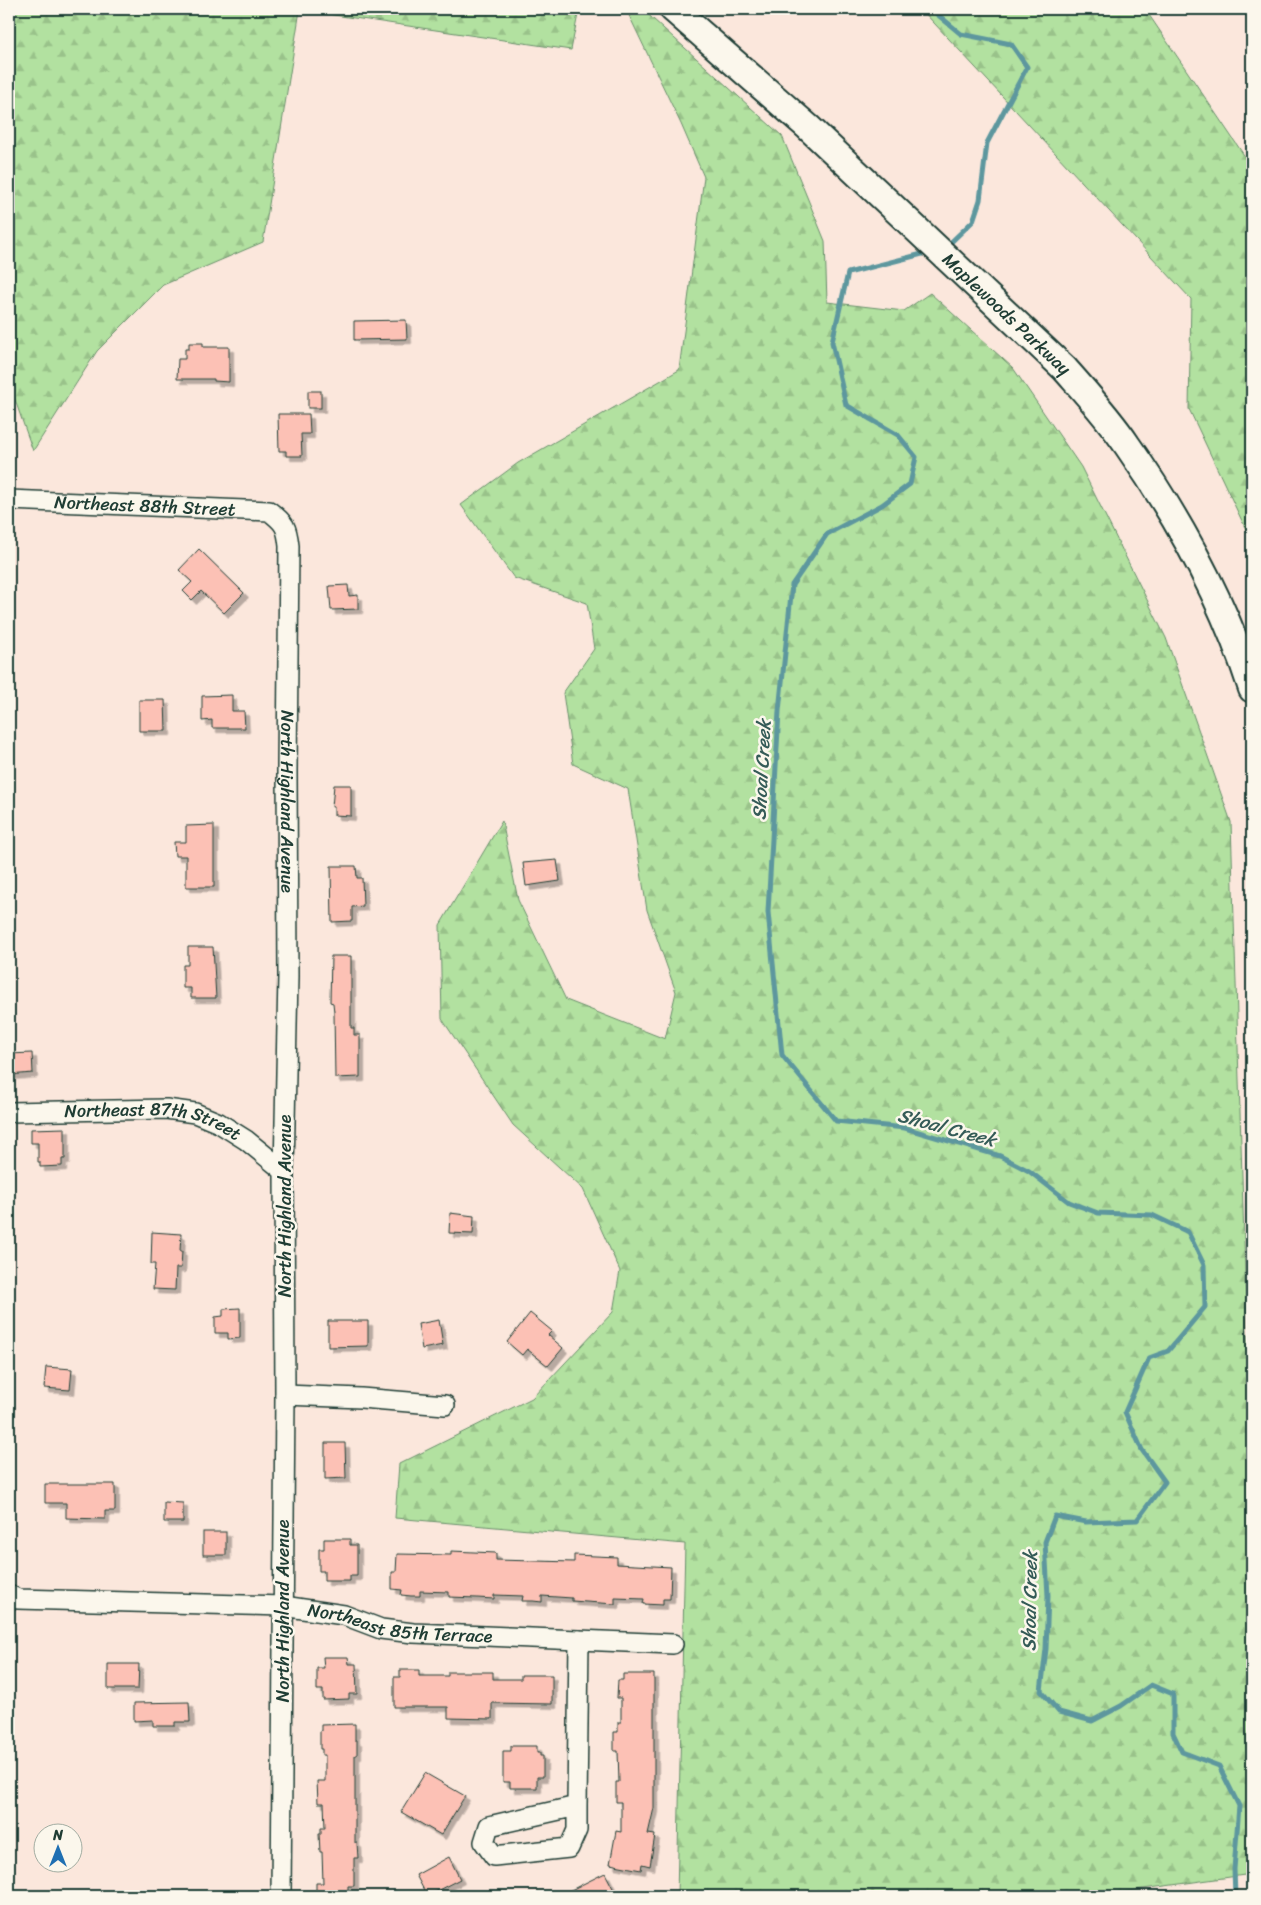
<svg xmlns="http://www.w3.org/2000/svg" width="1261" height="1905" font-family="Sriracha,sans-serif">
<defs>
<pattern id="forest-firs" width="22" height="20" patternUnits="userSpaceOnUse" patternTransform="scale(1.25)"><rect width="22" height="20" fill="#b2e1a0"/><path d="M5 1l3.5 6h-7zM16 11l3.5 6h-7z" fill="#99c28a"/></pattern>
<filter id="shadow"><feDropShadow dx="4.5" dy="4.5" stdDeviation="0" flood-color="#0004"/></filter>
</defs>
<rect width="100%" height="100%" fill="#fbe7dc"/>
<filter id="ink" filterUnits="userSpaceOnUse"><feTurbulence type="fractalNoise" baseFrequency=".02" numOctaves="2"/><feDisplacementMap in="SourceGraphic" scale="10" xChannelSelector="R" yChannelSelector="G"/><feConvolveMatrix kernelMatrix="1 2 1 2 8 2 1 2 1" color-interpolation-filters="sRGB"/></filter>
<g filter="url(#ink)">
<g fill="url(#forest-firs)" stroke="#688f6a">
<polygon points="9,9 579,9 571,50 300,10 263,242 163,285 97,351 33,451 9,383"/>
<polygon points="626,9 642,9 782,136 825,241 827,302 904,311 930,293 1013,368 1081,467 1166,638 1231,822 1248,1369 1252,1382 1252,1874 1092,1896 677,1896 685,1544 395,1518 399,1464 532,1398 613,1312 620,1271 583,1189 513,1125 442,1019 440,925 502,821 518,900 566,1000 665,1039 676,992 647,910 628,789 573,764 563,693 594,649 587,603 514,578 461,505 518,463 679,370 704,177 681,124"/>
<polygon points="921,9 1145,9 1252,167 1252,542 1189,409 1191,299"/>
</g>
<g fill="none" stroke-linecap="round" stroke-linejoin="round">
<g stroke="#5d979e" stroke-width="5">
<polyline points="931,9 961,34 1011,44 1027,67 987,143 980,200 973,221 947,246"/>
<polyline points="930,252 848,273 832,342 846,405 898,435 916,457 910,484 882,505 827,534 792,585 779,711 768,912 782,1055 836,1121 905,1128 1000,1156 1029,1171 1069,1202 1098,1213 1152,1215 1188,1232 1204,1265 1205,1307 1168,1351 1149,1358 1125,1412 1142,1450 1165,1482 1137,1520 1086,1522 1055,1516 1045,1542 1048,1596 1046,1649 1041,1691 1059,1712 1092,1721 1121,1706 1151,1685 1173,1694 1173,1733 1182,1752 1219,1766 1239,1806 1234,1869 1235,1896"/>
</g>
</g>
<g fill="#fcc1b5" stroke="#1f3d34" filter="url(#shadow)">
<polygon points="406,320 407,339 354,340 354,321"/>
<polygon points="189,343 203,343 203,347 229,347 229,382 214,381 214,379 177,379 178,359 185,359 185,349 189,349"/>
<rect x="308" y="391" width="13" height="17"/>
<polygon points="278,414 309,414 310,434 301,434 302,456 286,456 286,451 279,451"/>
<polygon points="199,549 244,593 224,613 201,591 192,600 183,591 192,582 179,570"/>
<polygon points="348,585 349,596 358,595 358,609 331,610 329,586"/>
<polygon points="232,695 232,711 244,711 245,728 212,728 212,720 202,721 202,696"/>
<polygon points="139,700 165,700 166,731 139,731"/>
<polygon points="334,785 351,785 351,816 334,815 334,807 332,807"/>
<polygon points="214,825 214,887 186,887 186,856 175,856 174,842 186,842 186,826"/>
<polygon points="557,860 560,881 526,886 523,863"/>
<polygon points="331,866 356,866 357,878 362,878 363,906 352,907 352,921 332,922"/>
<polygon points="188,947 213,947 216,998 191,998 191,988 183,988 183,965 188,965"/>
<polygon points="331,956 351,956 351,1028 354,1028 354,1035 360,1035 360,1077 335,1078 334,1012 333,1003 330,1002"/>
<polygon points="32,1053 33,1073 9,1075 9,1054"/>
<polygon points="65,1128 65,1159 62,1159 62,1166 40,1167 40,1162 38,1162 38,1143 31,1143 31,1129"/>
<polygon points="450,1213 474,1216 473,1234 449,1233"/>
<polygon points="152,1232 181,1234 180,1251 182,1251 181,1268 176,1268 175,1290 153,1289 155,1264 151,1264"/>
<polygon points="240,1308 240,1338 228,1339 228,1333 215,1333 215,1317 223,1316 223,1309"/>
<polygon points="530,1313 552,1331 548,1335 563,1348 548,1366 527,1349 522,1355 507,1342"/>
<polygon points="439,1320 443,1345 422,1349 418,1324"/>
<polygon points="328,1321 368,1321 368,1346 328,1347"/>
<polygon points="46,1367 72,1369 70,1390 44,1388"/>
<polygon points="325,1443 345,1443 346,1478 325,1479"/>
<polygon points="45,1484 115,1484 115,1511 105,1511 105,1519 66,1518 66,1503 45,1503"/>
<polygon points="164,1502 183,1503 183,1522 164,1522"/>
<rect x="203" y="1532" width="23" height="23"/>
<polygon points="324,1539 350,1539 350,1545 357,1545 357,1576 350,1576 350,1581 324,1581 324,1571 319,1571 319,1549 324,1549"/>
<polygon points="451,1551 496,1553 496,1560 574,1562 574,1555 617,1557 617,1564 671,1567 670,1599 663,1599 663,1605 643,1604 644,1599 615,1598 615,1604 572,1601 572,1598 542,1596 542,1602 533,1601 522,1601 523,1596 494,1595 494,1599 477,1598 449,1597 449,1592 420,1591 420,1596 411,1596 401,1595 402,1590 392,1589 392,1572 396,1572 397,1554 451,1555"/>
<polygon points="323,1657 348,1657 349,1664 356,1664 357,1694 349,1694 349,1699 323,1700 323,1690 317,1690 317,1668 324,1668"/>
<polygon points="108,1664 139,1664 138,1689 108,1689"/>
<polygon points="400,1670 419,1670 419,1676 448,1676 448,1672 493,1672 493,1679 521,1679 521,1675 552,1675 552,1704 492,1703 492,1719 448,1718 448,1707 394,1707 394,1677 400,1677"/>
<polygon points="623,1674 654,1674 654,1808 648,1834 655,1835 650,1866 642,1864 641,1870 610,1864 616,1831 621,1832 621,1802 616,1802 616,1782 619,1782 618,1751 614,1751 614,1732 618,1732 618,1722 621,1722 621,1698 617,1698 618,1680 623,1680"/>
<polygon points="189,1702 190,1722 175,1722 175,1726 153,1726 153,1720 134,1721 134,1703"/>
<polygon points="355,1724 355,1740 357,1740 357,1755 355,1755 355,1843 357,1843 358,1858 354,1858 354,1886 348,1886 348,1896 316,1896 316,1883 323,1883 322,1852 320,1852 319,1834 321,1834 321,1828 325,1828 324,1803 318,1803 317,1781 325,1781 325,1755 322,1755 322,1749 320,1749 320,1731 321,1731 321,1725"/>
<polygon points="511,1746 537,1746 537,1753 540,1753 540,1756 543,1756 543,1777 537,1777 537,1788 510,1788 510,1782 503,1782 503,1751 511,1751"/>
<polygon points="425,1773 465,1796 441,1835 401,1812"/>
<polygon points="449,1857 460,1879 427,1896 416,1875"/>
<polygon points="605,1873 617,1896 559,1896"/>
</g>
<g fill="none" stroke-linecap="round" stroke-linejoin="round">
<defs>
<g id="minor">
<path id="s1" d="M9,500L269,511C285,523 287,527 289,546L287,771L288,976L284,1171L285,1395L281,1896"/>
<path id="s2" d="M9,1112L166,1109L195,1113L219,1123L246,1140L284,1171"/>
<polyline points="285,1395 361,1398 445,1405"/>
<path id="s3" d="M9,1595L18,1599L283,1606L344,1615L381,1629L413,1633L673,1644"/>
<polyline points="577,1806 489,1826 484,1842 494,1856 569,1848 577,1830 577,1806 579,1640"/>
</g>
<g id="secondary">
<path id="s4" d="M673,9L808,127L1065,369C1086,393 1109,418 1127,445C1179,519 1224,602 1252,689"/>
</g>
</defs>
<use href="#minor" stroke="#1f3d34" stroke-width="22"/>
<use href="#secondary" stroke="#1f3d34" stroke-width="30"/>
<polyline stroke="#1f3d34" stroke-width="3" stroke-dasharray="5 4" stroke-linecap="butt" points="1234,1896 1252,1894"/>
<use href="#minor" stroke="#fbf7ec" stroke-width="19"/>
<use href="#secondary" stroke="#fbf7ec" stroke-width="26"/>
</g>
</g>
<g text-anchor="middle" stroke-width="5" stroke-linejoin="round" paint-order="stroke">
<g font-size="18" fill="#1f3d34" stroke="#fbf7ec">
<text dy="6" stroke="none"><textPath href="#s4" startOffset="452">Maplewoods Parkway</textPath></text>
<text dy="6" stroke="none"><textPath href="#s1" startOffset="136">Northeast 88th Street</textPath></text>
<text dy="6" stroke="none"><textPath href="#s1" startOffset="558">North Highland Avenue</textPath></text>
<text dy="6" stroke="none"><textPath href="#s2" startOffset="146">Northeast 87th Street</textPath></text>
<text transform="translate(285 1206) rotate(-90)" y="6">North Highland Avenue</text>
<text transform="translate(283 1611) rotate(-90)" y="6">North Highland Avenue</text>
<text dy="6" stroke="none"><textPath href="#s3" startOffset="394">Northeast 85th Terrace</textPath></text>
</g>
<g font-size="19" font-style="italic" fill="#345b57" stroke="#fbf7ec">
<text transform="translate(761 770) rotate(-87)" y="7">Shoal Creek</text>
<text transform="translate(947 1127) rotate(15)" y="7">Shoal Creek</text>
<text transform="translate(1029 1601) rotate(-89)" y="7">Shoal Creek</text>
</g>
</g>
<rect width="1261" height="1905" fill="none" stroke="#fbf7ec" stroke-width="30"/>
<rect x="15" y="15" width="1231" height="1875" fill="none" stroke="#1f3d34" stroke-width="2" filter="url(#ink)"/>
<g transform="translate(58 1848)"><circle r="24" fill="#fbf7ec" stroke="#a3ada2"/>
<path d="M0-4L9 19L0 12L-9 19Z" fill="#1f6fb2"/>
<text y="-8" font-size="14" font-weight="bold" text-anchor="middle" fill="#1f3d34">N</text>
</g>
</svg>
